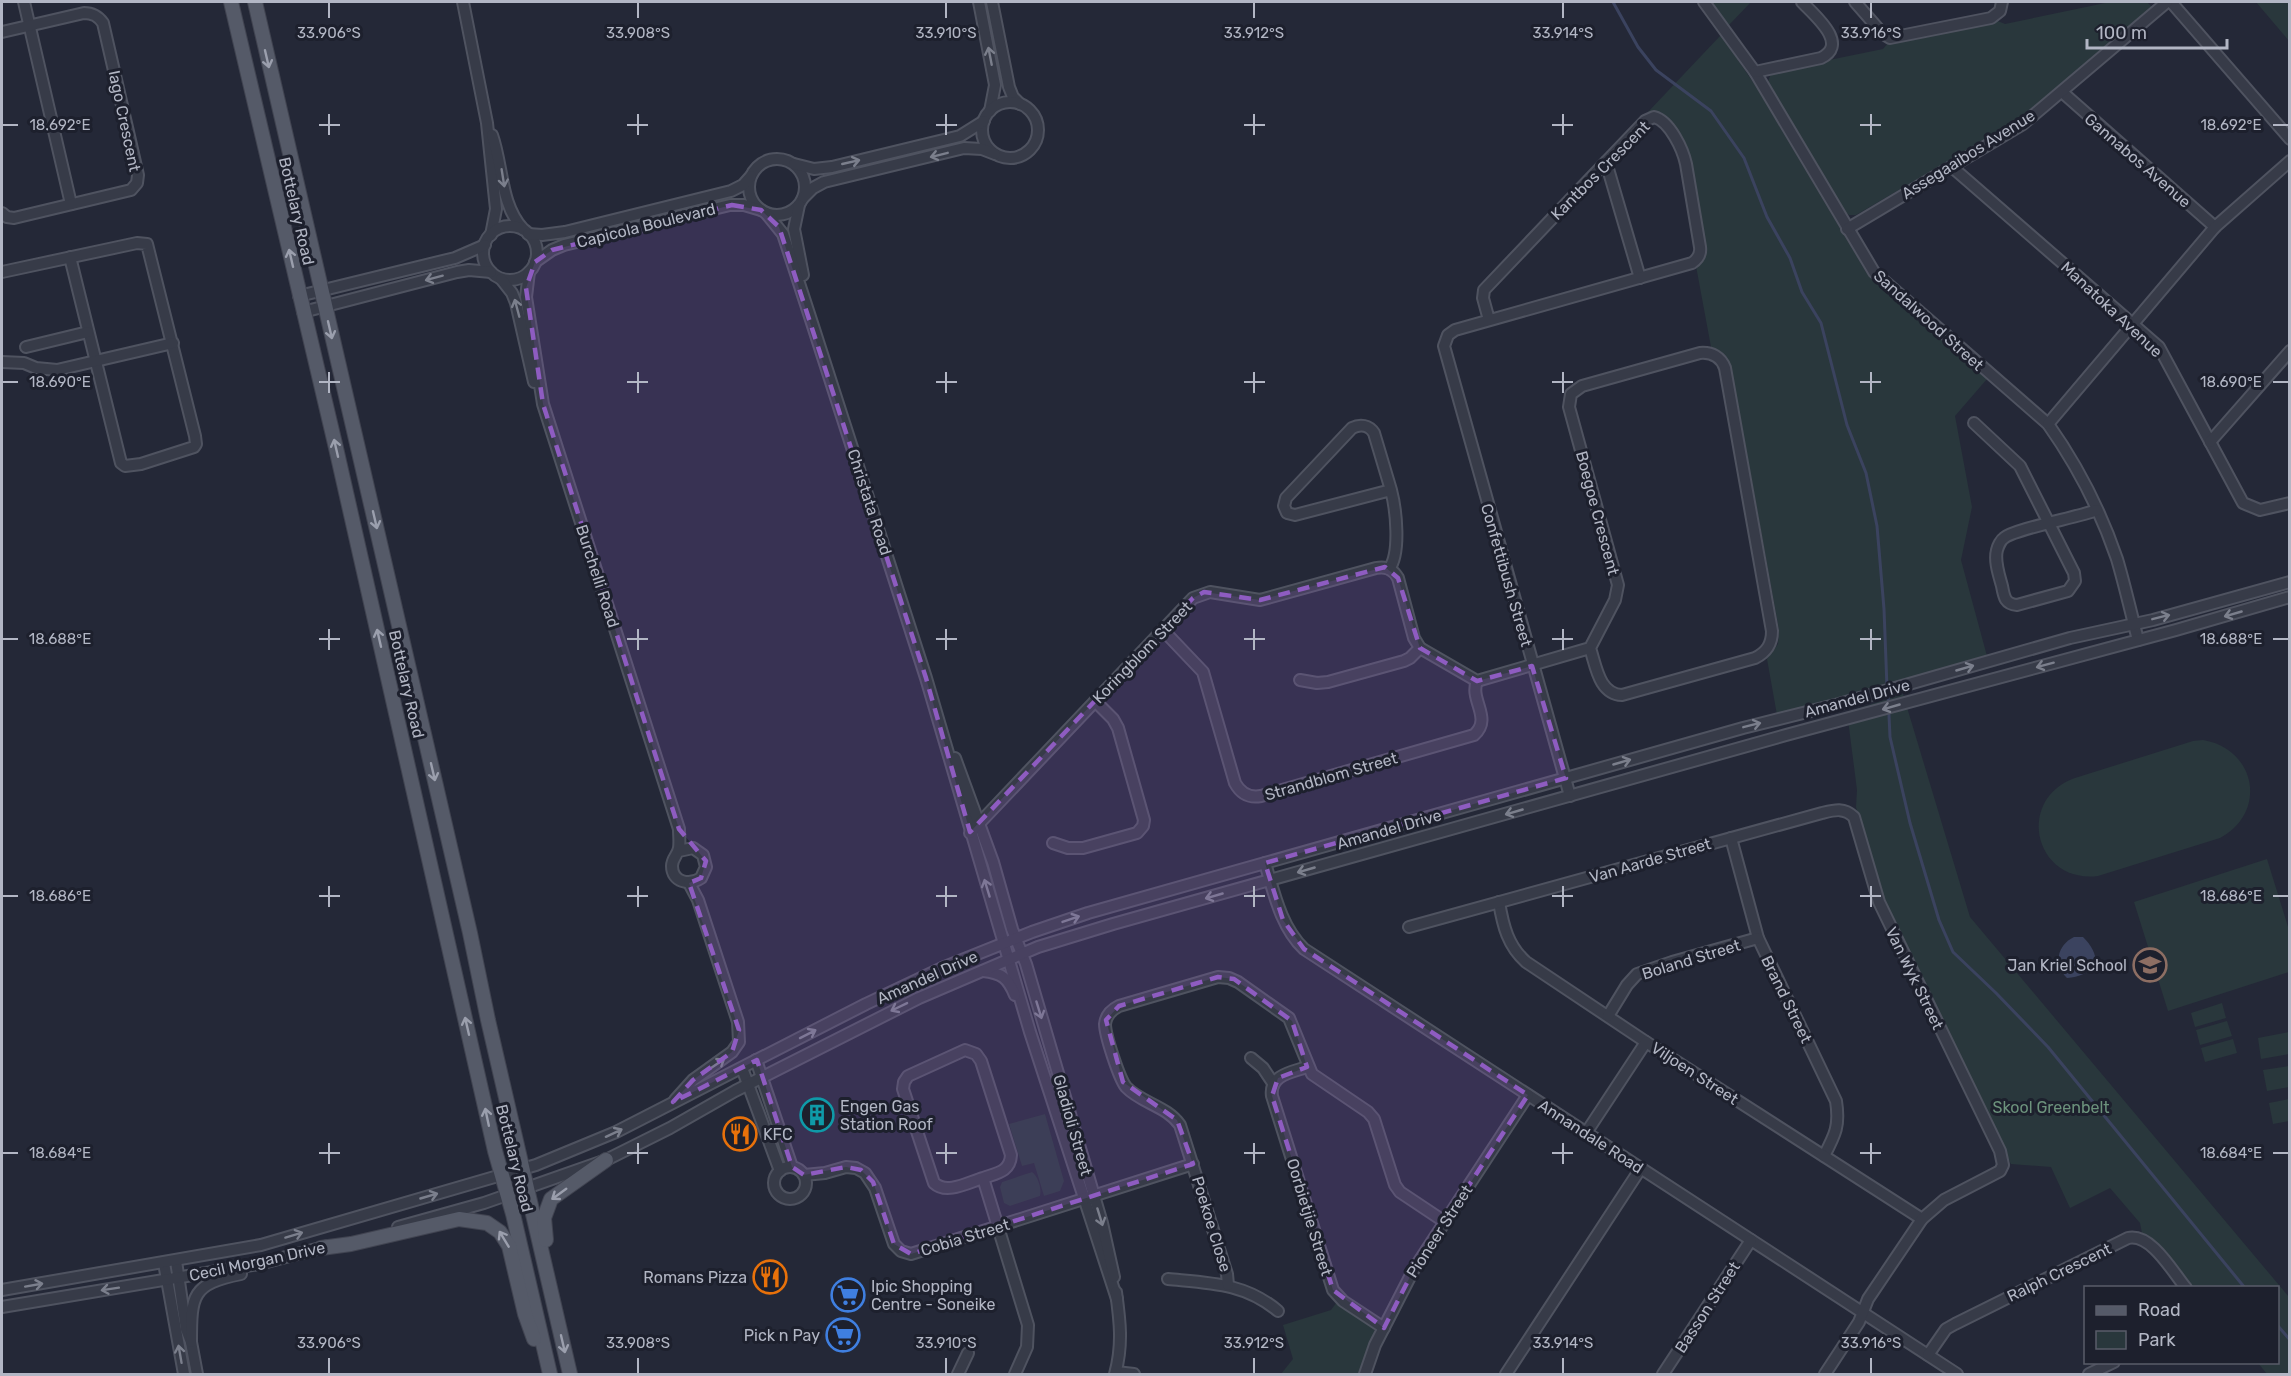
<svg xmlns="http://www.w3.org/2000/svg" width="2291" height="1376" font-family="Rubik,sans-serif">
<rect width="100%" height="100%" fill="#242837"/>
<g fill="#29373c">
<polygon points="1710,2 1751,2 1728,26"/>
<polygon points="2110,2 2147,2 2152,7 2024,117 1856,215 1849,215 1842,209 1768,82 1771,73 1776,71 1883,49 1889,42 1995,20 2005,24"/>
<polygon points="2256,2 2289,2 2289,41"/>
<path d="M1721,35L1755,85L1866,272L1886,293L1987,379L1955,416L1972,507L1961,560L1987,656L1777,715L1767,659L1778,644L1779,630L1731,367L1723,353L1711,347L1696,266L1702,260L1705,248C1697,203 1696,145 1661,112H1648Z"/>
<polygon points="1903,694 1970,917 2289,1297 2289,1374 2267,1374 2258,1363 2278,1362 2278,1288 2192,1287 2152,1238 2142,1233 2140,1223 2110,1188 2070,1208 2051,1167 2011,1164 1893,922 1879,886 1856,807 1857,790 1847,712"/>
<path d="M2203,740C2256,749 2268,812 2220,838L2098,876C2034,884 2015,799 2075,778L2193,741Z"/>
<polygon points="2267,859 2289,930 2289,972 2168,1011 2134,902"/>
<polygon points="2222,1003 2226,1018 2195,1027 2191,1013"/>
<polygon points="2227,1021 2232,1036 2200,1045 2196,1030"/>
<polygon points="2289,1032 2289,1054 2261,1059 2258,1038"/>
<polygon points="2233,1039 2237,1053 2205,1062 2201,1048"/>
<polygon points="2289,1066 2289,1087 2267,1091 2263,1070"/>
<polygon points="2289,1099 2289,1121 2273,1124 2269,1103"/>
<polygon points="1045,1114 1064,1181 1060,1191 1044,1196 1034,1163 1022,1166 1009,1124"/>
<path d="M1032,1172C1038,1176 1042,1189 1040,1196L1010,1206L1004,1203L1000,1187L1002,1182Z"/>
<polygon points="1337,1302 1374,1329 1374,1336 1360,1374 1281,1374 1293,1359 1283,1325 1331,1310"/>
</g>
<path fill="#3b435f" d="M2074,937H2083C2091,945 2096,953 2096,964C2089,973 2079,977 2067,978C2053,965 2057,945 2074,937Z"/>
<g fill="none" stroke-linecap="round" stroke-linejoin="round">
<g stroke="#3b435f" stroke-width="3">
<polyline points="1613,2 1638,47 1656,70 1711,111 1744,158 1767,217 1790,258 1802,292 1821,323 1847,425 1866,473 1877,526 1884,609 1887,688"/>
<polyline points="1888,694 1890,737 1910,823 1939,920 1953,952 1996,993 2048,1047 2245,1288"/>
<polyline points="2278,1326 2290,1340"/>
</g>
<defs>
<g id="minor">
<polyline points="24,2 71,204"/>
<polyline points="463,2 487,123 496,209 491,235"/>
<polyline points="979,2 995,85 990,111"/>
<polyline points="992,2 1009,87 1013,97 1020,104"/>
<path d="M1704,2L1755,72L1874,272L2048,424C2077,465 2101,512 2117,559C2125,586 2131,613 2138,640"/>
<polyline points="1855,2 1882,33 1890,38 1991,18 2000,11 2002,2"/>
<polyline points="2171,2 2290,139"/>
<path d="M2,32L84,13C93,13 98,16 103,23L138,175L137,183L131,190L14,218L7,217L2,213"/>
<path d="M1755,72L1821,58C1850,44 1814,15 1802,2"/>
<polyline points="2062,92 2215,227"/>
<circle cx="1010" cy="130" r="28"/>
<path d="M492,135C503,166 500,204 523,229"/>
<circle cx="777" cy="187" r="28"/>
<polyline points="1606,162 1640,278"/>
<polyline points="794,164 814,169 832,167 960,136 984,121"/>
<polyline points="1952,167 2159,347 2243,503 2260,510 2290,503"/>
<polyline points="803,198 813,188 824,182 964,148 982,149 995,154"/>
<polyline points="799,205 794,229 803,275"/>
<polyline points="766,213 783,234 813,326 926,678 1030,1032 1117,1299"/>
<circle cx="510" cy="253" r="27"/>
<polyline points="1847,229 2023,124 2167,2"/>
<polyline points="528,234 542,235 565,232 731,191 743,185 751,176"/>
<polyline points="535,262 552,250 564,245 730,205 744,205 761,210"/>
<polyline points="2,272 137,243 147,244 195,436 196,444 194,447 141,464 125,466 121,463 70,257"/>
<path d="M529,272L526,297L543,404L679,829C679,835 680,842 679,848C678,855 672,858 672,866C672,882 689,886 701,878L706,867L703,855L693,848L679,851"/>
<polyline points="501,279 512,293 516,303 534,382"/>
<polyline points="299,296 455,258 485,245"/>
<polyline points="303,312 457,272 469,270 491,272"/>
<path d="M1489,320L1483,298L1484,290L1645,121L1654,117C1670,121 1683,150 1686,164L1700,247C1701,254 1698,259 1692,263L1455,330L1448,335L1444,346L1570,796"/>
<polyline points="26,347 88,332"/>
<polyline points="2,362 24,363 36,368 57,370 173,343"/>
<path d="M1974,423L2020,466L2074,573L2075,581L2068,591L2017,605C2005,604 2004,597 2002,586C1999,575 1994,561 1997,550C1998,546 2001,540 2004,538C2014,529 2079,517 2097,510"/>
<polyline points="2048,424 2215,227 2290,161"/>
<polyline points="2210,442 2290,351"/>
<path d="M1389,569C1401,553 1396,509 1391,490L1295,515L1287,513L1284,506L1286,498L1352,428C1360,424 1369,425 1374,433L1391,490"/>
<path d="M1163,630L1203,672L1235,783C1241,794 1250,798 1261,796L1474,735C1493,718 1469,700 1477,681"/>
<polyline points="1300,680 1317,683 1328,682 1404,661 1410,658 1420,648"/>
<polyline points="955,758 993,862 1012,929 1026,964 1102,1223 1114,1277"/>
<path d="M970,833L1193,598L1210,592L1260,600L1376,568C1386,566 1393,569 1398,578L1414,638L1420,648L1477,681L1590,648L1615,600L1618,585L1569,407L1571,394L1582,386L1700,353C1712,352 1721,357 1725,368L1772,631C1772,644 1767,652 1755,658L1622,695C1599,694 1596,666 1590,648"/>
<path d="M1731,838L1758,938L1836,1101C1840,1126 1835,1135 1824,1156"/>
<polyline points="1053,843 1068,848 1083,848 1137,833 1143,826 1144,820 1118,728 1113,719 1095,701"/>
<path d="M1265,863C1274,893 1281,927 1304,949L1957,1374"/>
<path d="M1499,902C1503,926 1508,946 1526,962L1646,1042L1922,1219"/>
<path d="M1409,927L1822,813C1834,810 1844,807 1854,817L1879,902L2000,1151L2003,1165L2000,1171L1944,1200L1922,1219L1868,1299L1859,1322L1825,1374"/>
<path d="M983,971C1002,973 1008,978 1015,995"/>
<polyline points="1608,1016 1627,985 1637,974 1672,962 1758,938"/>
<polyline points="1251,1058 1263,1068 1273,1083"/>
<polyline points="756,1060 792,1167"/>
<path d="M1307,1067C1292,1072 1269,1075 1272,1096L1333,1290L1343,1301L1384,1328"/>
<polyline points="742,1068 780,1171"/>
<polyline points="675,1100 693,1080 732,1052 739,1042 738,1022 698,900 689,883"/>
<polyline points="1586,1133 1646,1042"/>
<circle cx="790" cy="1183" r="16"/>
<polyline points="804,1175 825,1173 846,1167 856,1168 865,1173 875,1188 894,1244 901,1251 911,1254 1193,1164"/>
<path d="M983,1178C997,1173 1010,1172 1011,1155L981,1061L976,1054L965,1050L908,1076L904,1082L903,1089L934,1183C947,1195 969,1182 983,1178L1028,1325L1027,1347L1015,1374"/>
<polyline points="398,1227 484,1203 606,1160 670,1128 735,1091 919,998 1038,947 1113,924 1786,735 2176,630 2290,597"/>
<polyline points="176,1261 186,1329 191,1342 197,1374"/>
<polyline points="164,1263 184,1374"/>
<path d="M1168,1279C1210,1283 1245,1283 1278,1311"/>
<path d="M1228,1285L1227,1274L1180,1125C1167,1106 1141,1103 1126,1087C1119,1078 1105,1035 1105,1024C1106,1015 1111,1010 1119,1006L1218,977L1229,978L1238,982L1289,1018L1312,1074L1368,1112L1374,1119L1395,1185L1400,1192L1445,1222"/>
<polyline points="2,1290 261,1245 536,1165 616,1132 866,1004 942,968 1032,932 1088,913 1743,728 1839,704 2070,638 2153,620 2290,582"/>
<polyline points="2,1307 259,1264 328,1246"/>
<path d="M191,1342C191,1295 192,1284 241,1274"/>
<path d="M1928,1355L1946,1329L1955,1324L2128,1238C2151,1233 2172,1271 2186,1288"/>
<polyline points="1116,1372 1134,1374"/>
<polyline points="958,1374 968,1353"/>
<path d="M1115,1374C1123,1345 1120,1321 1116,1292"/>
<polyline points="1365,1374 1375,1345 1414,1269 1528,1095"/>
<polyline points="1506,1374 1641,1168"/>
<polyline points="1663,1374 1751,1240"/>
<polyline points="2089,1374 2114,1362"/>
</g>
<g id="major">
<polyline points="231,2 336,448 495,1151 513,1214 550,1374"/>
<polyline points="255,2 470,933 488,1020 570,1374"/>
<polyline points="546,1240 544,1218 551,1199 606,1160"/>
<polyline points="321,1248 351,1244 459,1219 487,1223 500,1232 509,1246 525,1314 534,1339"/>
</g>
</defs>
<use href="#minor" stroke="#4f5360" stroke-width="14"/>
<use href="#major" stroke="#414451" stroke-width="16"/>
<use href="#minor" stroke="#373b48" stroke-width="10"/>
<use href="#major" stroke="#555a68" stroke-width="14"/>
</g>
<defs><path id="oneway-shaft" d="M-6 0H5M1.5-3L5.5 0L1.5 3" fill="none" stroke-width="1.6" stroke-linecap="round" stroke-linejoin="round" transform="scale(1.5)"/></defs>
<g stroke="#7b7f8c">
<use href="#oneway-shaft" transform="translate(990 56) rotate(-101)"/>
<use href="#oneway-shaft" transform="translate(939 155) rotate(166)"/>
<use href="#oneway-shaft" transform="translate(851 162) rotate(-13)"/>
<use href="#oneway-shaft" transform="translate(503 178) rotate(81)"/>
<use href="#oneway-shaft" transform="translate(434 278) rotate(165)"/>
<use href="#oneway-shaft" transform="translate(517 308) rotate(-105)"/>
<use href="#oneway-shaft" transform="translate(2233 614) rotate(164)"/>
<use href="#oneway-shaft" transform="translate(2161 617) rotate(-14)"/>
<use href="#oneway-shaft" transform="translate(2045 665) rotate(165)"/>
<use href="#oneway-shaft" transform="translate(1965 668) rotate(-16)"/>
<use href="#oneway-shaft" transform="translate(1891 707) rotate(164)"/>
<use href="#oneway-shaft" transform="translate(1752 725) rotate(-14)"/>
<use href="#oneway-shaft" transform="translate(1622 762) rotate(-16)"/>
<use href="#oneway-shaft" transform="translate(1514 812) rotate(164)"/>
<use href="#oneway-shaft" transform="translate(1306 870) rotate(164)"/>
<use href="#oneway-shaft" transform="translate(987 888) rotate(-107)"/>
<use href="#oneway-shaft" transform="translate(1214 896) rotate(164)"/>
<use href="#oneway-shaft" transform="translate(1071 919) rotate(-19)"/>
<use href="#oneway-shaft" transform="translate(899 1007) rotate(154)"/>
<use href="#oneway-shaft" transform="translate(1039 1010) rotate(73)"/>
<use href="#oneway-shaft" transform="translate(808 1034) rotate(-27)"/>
<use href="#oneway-shaft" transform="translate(717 1064) rotate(-34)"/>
<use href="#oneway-shaft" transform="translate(614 1133) rotate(-25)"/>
<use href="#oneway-shaft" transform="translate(429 1196) rotate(-16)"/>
<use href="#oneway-shaft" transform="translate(1100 1217) rotate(73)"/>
<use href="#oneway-shaft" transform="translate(294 1235) rotate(-17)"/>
<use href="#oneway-shaft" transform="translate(34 1285) rotate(-10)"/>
<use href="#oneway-shaft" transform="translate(110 1289) rotate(171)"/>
<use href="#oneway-shaft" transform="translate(180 1354) rotate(-100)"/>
</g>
<g stroke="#9b9fad">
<use href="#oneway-shaft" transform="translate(267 59) rotate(77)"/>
<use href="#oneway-shaft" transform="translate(291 258) rotate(-103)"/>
<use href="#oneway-shaft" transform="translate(330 330) rotate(77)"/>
<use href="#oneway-shaft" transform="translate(336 448) rotate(-103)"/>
<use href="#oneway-shaft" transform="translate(375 520) rotate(77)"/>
<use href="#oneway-shaft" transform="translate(379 638) rotate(-103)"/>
<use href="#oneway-shaft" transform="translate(433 772) rotate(77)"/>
<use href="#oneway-shaft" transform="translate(467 1026) rotate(-103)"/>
<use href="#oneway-shaft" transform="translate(487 1117) rotate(-102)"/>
<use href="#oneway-shaft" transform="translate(559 1194) rotate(144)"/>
<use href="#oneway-shaft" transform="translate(504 1239) rotate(-121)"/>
<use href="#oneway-shaft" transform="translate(563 1344) rotate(77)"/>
</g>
<path fill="#8e5cc1" fill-opacity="0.2" stroke="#8e5cc1" stroke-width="4.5" stroke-dasharray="12 8" stroke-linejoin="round" d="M732,205L761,210L779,227L926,678L970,832L1193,598L1204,592L1260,600L1385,567L1398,578L1420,648L1477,681L1532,666L1566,778L1265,863L1283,920L1304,949L1528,1095L1414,1269L1384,1328L1333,1290L1272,1096L1278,1078L1307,1067L1292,1021L1234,979L1218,977L1119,1006L1106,1020L1123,1082L1177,1120L1193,1164L911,1254L894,1244L873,1182L861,1170L846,1167L804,1175L792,1167L757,1060L673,1102L693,1080L732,1052L739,1030L689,883L701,878L706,861L679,829L543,404L526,288L535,262L552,250Z"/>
<path fill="none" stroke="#b2b6c4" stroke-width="2" d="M329,3V18M638,3V18M946,3V18M1254,3V18M1563,3V18M1871,3V18M329,114V135M638,114V135M946,114V135M1254,114V135M1563,114V135M1871,114V135M3,125H18M319,125H340M627,125H648M936,125H957M1244,125H1265M1552,125H1573M1860,125H1881M2273,125H2288M329,372V393M638,372V393M946,372V393M1254,372V393M1563,372V393M1871,372V393M3,382H18M319,382H340M627,382H648M936,382H957M1244,382H1265M1552,382H1573M1860,382H1881M2273,382H2288M329,629V650M638,629V650M946,629V650M1254,629V650M1563,629V650M1871,629V650M3,639H18M319,639H340M627,639H648M936,639H957M1244,639H1265M1552,639H1573M1860,639H1881M2273,639H2288M329,886V907M638,886V907M946,886V907M1254,886V907M1563,886V907M1871,886V907M3,896H18M319,896H340M627,896H648M936,896H957M1244,896H1265M1552,896H1573M1860,896H1881M2273,896H2288M329,1143V1164M638,1143V1164M946,1143V1164M1254,1143V1164M1563,1143V1164M1871,1143V1164M3,1153H18M319,1153H340M627,1153H648M936,1153H957M1244,1153H1265M1552,1153H1573M1860,1153H1881M2273,1153H2288M329,1358V1373M638,1358V1373M946,1358V1373M1254,1358V1373M1563,1358V1373M1871,1358V1373"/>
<defs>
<symbol id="school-ring" viewBox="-11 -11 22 22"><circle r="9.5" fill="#1d202d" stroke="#8d6e63" stroke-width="1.5"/><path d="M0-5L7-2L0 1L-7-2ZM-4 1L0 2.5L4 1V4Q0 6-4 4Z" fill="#8d6e63"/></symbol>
<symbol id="building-ring" viewBox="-11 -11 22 22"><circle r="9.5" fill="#1d202d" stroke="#0f9aa8" stroke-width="1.5"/><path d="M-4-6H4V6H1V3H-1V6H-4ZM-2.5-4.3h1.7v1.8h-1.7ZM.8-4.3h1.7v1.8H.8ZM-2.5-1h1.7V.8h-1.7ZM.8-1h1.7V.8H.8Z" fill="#0f9aa8"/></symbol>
<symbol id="restaurant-ring" viewBox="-11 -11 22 22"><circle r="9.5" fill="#1d202d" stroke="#e8710a" stroke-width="1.5"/><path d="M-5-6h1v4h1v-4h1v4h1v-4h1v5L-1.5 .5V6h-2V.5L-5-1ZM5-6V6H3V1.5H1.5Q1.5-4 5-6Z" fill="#e8710a"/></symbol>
<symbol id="supermarket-ring" viewBox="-11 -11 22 22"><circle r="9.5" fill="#1d202d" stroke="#3f7fe0" stroke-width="1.5"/><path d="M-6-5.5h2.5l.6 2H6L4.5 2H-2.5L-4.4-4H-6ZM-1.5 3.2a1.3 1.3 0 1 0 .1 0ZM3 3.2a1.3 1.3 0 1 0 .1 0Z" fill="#3f7fe0"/></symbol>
</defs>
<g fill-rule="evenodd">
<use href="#school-ring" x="2131" y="946" width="38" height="38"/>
<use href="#building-ring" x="798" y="1096" width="38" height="38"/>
<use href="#restaurant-ring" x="721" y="1115" width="38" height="38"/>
<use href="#restaurant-ring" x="751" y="1258" width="38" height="38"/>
<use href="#supermarket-ring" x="829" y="1276" width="38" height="38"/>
<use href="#supermarket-ring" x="824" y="1316" width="38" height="38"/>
</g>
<g text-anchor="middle" stroke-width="6" stroke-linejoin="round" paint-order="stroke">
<g font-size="16" fill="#b2b6c4" stroke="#1d202d">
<text transform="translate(125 121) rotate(78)" y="6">Iago Crescent</text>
<text transform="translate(1968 154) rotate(-32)" y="6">Assegaaibos Avenue</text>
<text transform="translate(2138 160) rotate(41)" y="6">Gannabos Avenue</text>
<text transform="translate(1600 170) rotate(-45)" y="6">Kantbos Crescent</text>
<text transform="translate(297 211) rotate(77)" y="6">Bottelary Road</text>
<text transform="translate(646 225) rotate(-14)" y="6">Capicola Boulevard</text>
<text transform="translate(2112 309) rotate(43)" y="6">Manatoka Avenue</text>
<text transform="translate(1929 320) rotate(42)" y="6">Sandalwood Street</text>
<text transform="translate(870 502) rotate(72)" y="6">Christata Road</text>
<text transform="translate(1598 513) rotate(75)" y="6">Boegoe Crescent</text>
<text transform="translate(1507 575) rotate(74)" y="6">Confettibush Street</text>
<text transform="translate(598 576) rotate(72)" y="6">Burchelli Road</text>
<text transform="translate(1142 652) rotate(-46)" y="6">Koringblom Street</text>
<text transform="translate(407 684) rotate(77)" y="6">Bottelary Road</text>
<text transform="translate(1857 698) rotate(-15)" y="6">Amandel Drive</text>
<text transform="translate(1331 776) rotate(-16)" y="6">Strandblom Street</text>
<text transform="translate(1389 829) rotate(-16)" y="6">Amandel Drive</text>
<text transform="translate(1650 860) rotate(-16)" y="6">Van Aarde Street</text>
<text transform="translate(1691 959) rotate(-17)" y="6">Boland Street</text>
<text transform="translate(927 977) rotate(-24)" y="6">Amandel Drive</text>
<text transform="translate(1915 978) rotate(64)" y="6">Van Wyk Street</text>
<text transform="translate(1787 999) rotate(64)" y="6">Brand Street</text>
<text transform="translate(1695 1073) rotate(33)" y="6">Viljoen Street</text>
<text transform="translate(1073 1125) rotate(74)" y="6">Gladioli Street</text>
<text transform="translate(1591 1136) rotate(33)" y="6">Annandale Road</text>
<text transform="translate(515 1158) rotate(76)" y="6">Bottelary Road</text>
<text transform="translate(1310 1217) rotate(73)" y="6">Oorbietjie Street</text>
<text transform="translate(1212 1224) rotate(73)" y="6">Poekoe Close</text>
<text transform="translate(1439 1231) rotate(-57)" y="6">Pioneer Street</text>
<text transform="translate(965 1237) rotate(-17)" y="6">Cobia Street</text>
<text transform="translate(257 1261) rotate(-12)" y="6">Cecil Morgan Drive</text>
<text transform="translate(2059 1272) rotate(-26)" y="6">Ralph Crescent</text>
<text transform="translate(1707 1307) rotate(-57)" y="6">Basson Street</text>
</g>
<g font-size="16" fill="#b2b6c4" stroke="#1d202d" text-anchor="end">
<text x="2127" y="971">Jan Kriel School</text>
<text x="840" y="1112" text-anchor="start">Engen Gas<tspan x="840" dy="18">Station Roof</tspan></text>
<text x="763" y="1140" text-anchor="start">KFC</text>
<text x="747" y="1283">Romans Pizza</text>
<text x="871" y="1292" text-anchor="start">Ipic Shopping<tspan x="871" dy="18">Centre - Soneike</tspan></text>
<text x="820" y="1341">Pick n Pay</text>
</g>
<g font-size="16" fill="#6c927c" stroke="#1d202d">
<text x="2051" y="1113">Skool Greenbelt</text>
</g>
</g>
<g font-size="15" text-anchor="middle" fill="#b2b6c4" stroke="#1d202d" stroke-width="6" stroke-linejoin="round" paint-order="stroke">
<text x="329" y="38">33.906°S</text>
<text x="638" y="38">33.908°S</text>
<text x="946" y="38">33.910°S</text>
<text x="1254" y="38">33.912°S</text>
<text x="1563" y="38">33.914°S</text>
<text x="1871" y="38">33.916°S</text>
<text x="2231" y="130">18.692°E</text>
<text x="60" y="130">18.692°E</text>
<text x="2231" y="387">18.690°E</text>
<text x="60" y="387">18.690°E</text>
<text x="2231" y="644">18.688°E</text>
<text x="60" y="644">18.688°E</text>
<text x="2231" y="901">18.686°E</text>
<text x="60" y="901">18.686°E</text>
<text x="2231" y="1158">18.684°E</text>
<text x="60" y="1158">18.684°E</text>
<text x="329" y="1348">33.906°S</text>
<text x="638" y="1348">33.908°S</text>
<text x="946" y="1348">33.910°S</text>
<text x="1254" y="1348">33.912°S</text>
<text x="1563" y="1348">33.914°S</text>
<text x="1871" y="1348">33.916°S</text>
</g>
<rect width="2291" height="1376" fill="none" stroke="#b2b6c4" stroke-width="6"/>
<rect x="2084" y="1286" width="195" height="78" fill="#1d202d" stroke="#595c69" stroke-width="1.5"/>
<rect x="2096" y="1306" width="30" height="9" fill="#555a68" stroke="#595c69" stroke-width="1.5"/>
<text x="2138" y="1316" font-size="18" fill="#b2b6c4">Road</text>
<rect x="2096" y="1331" width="30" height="18" fill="#29373c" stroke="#595c69" stroke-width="1.5"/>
<text x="2138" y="1346" font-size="18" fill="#b2b6c4">Park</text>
<path d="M2087 39v9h140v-9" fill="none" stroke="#b2b6c4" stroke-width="3"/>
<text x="2096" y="39" font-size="18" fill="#b2b6c4" stroke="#1d202d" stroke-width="4.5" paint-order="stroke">100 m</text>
</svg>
